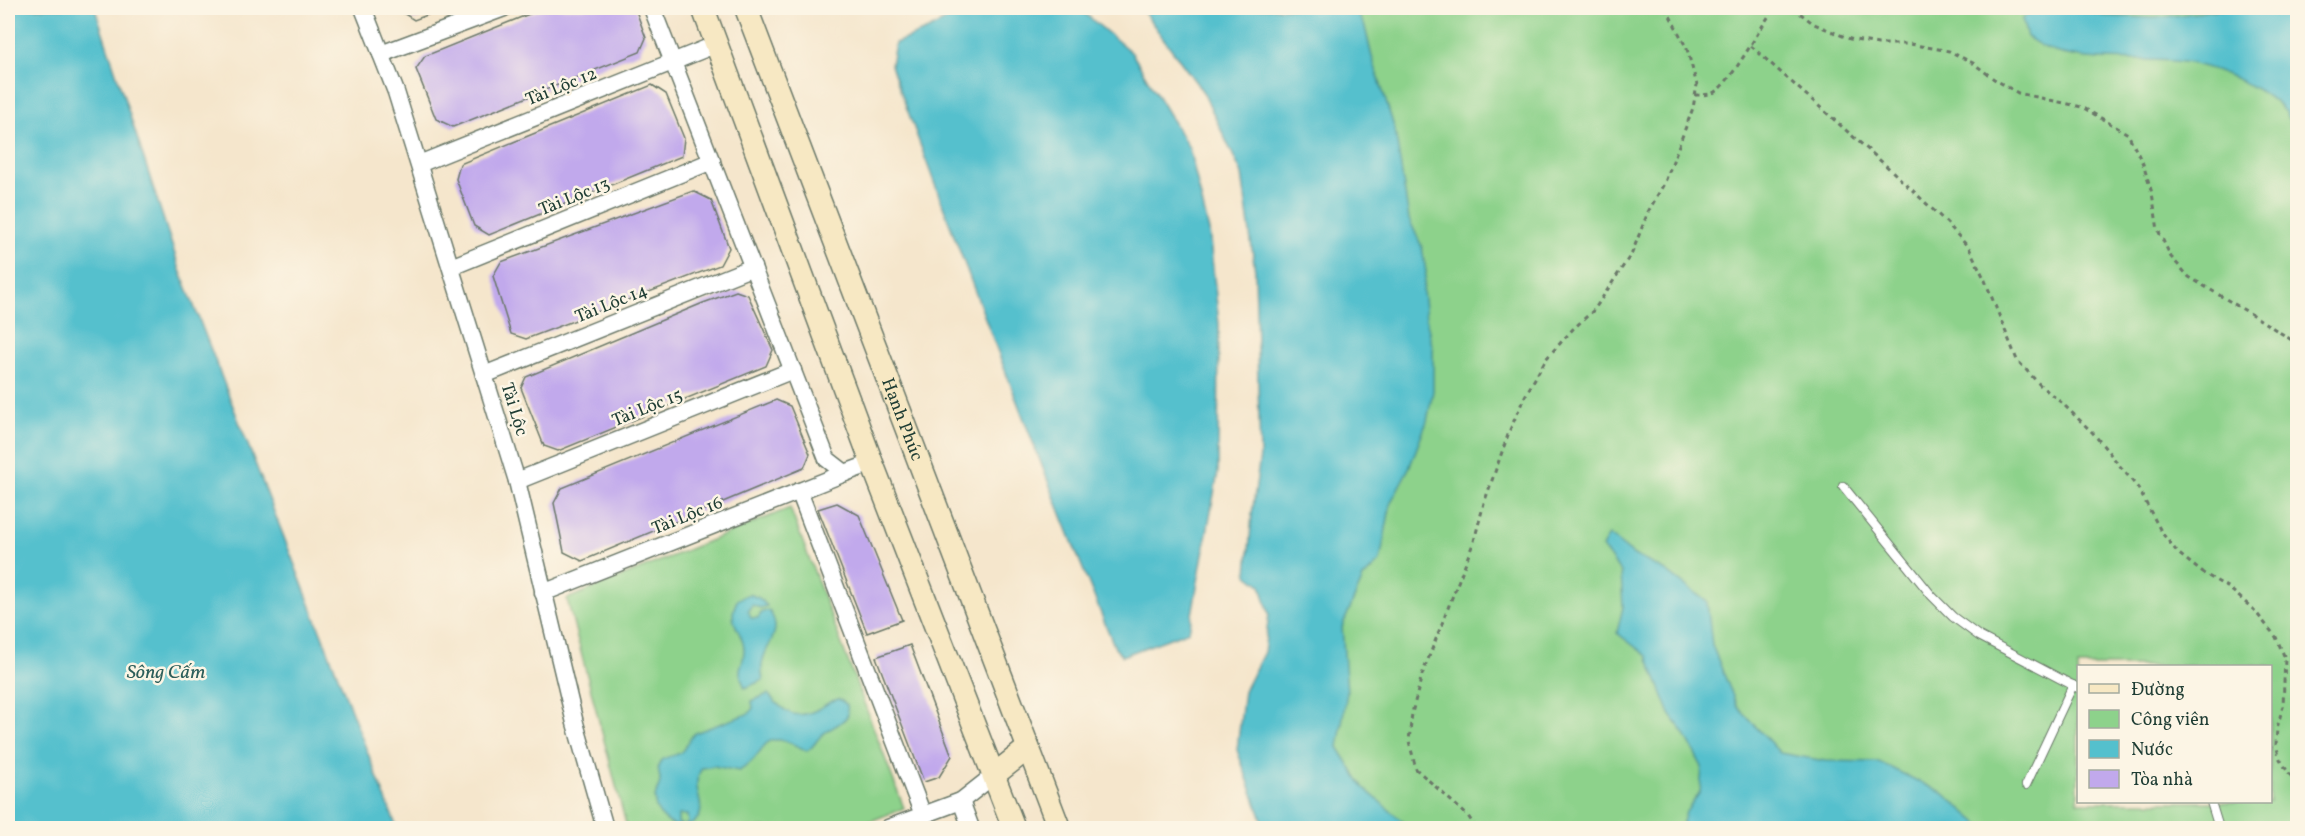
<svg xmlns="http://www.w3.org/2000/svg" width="2305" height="836" font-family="Vollkorn,serif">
<rect width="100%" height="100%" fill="#fcf5e5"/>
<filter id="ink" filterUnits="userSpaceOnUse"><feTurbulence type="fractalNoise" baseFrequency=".0167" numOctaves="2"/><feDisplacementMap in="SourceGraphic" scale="12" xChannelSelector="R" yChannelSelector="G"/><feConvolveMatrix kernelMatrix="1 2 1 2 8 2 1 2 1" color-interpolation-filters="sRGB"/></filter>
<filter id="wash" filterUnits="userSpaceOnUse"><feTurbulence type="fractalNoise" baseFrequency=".008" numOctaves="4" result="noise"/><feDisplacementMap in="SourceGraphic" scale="24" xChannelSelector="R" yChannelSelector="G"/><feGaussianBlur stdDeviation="1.35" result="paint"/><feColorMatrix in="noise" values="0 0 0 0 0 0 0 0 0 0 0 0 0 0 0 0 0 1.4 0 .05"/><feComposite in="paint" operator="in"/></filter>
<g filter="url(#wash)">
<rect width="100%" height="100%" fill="#f5e6cc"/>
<g fill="#8dd28b" stroke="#568860" stroke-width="1.5" fill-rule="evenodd">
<path d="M1228,8H2297V828H1360L1323,787L1321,571ZM2078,666H2270V802H2078Z"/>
<polygon points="790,508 904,808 853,828 627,828 567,599"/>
</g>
<g fill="#54c0cd" stroke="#3a7e80" stroke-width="1.5">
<polygon points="8,8 95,8 180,270 397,828 8,828"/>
<path d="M968,8H1078L1132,53L1189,148L1209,231L1219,324L1218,472L1189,631L1122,656L1115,648C1036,455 962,260 891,65L895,43L928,30Z"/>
<polygon points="1141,8 1355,8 1365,27 1372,57 1395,130 1409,219 1422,247 1426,272 1423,291 1426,318 1433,350 1433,391 1427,421 1410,466 1391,502 1380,561 1363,578 1342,627 1347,692 1338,747 1363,787 1410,828 1265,828 1237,750 1244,691 1264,652 1269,614 1261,585 1247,574 1252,514 1260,456 1255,271 1242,174 1203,92"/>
<path d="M2037,8H2069L2106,16L2155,18L2233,8H2297V160C2296,147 2292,121 2284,111C2261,85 2207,63 2173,61C2134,58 2093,63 2055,52C2045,49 2035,42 2027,37L2022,19Z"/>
<polygon points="1609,535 1634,555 1666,571 1707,602 1712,645 1737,706 1780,753 1825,761 1879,762 1944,794 1984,828 1681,828 1686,812 1700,792 1702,767 1685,735 1670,714 1647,656 1617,633 1623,607 1621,572 1602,547"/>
<path d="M749,594L759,598L767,606L760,608L752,605L748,611L751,618H758L762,612L769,610C788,639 755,646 763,680L745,688C734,662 744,671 744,650C744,630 724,623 738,599Z"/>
<path d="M768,694C785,714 797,722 822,707C828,703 832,700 839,699L847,705L848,715C841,726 829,727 820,737C815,742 814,747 807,751C756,724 772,752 739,771L714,766L702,768C685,794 719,811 685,828V825L688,823L687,815H678V824H681V828C668,824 653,813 655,798C656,792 660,787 660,780C660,773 656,769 660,762C665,755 675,757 681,752C687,746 688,739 695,733L750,713L753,708L752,701Z"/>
</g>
<g id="blocks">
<g fill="#c1a9ec">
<polygon points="395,8 446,8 414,20"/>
<polygon points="544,8 635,8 646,38 640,52 453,127 436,119 416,69 425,56"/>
<polygon points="652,85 666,94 684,138 682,156 489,235 474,226 456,179 460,164"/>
<polygon points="693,191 711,200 729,248 720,265 526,339 511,334 493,276 501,262"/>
<polygon points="736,291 748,295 773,350 766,366 558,451 544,446 521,388 526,377 703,303"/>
<polygon points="776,400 790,406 810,454 804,468 582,561 564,552 554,503 562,488"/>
<polygon points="837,503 859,515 902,620 867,633 818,509"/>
<polygon points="910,645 952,756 939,777 924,782 876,657"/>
</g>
</g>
</g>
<g filter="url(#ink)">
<use href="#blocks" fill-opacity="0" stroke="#6a7869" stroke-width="1.5"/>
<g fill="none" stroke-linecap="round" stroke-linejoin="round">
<defs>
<g id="lane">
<polyline points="1843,486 1932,596 1953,617 1979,636 2078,688"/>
<polyline points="2026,785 2073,685"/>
<polyline points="2211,802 2219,828"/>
</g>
<g id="street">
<polyline points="363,8 396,92 517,481 575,723 605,828"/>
<polyline points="652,8 827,459 845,473 872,463"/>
<polyline points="381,54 504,8"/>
<polyline points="419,164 717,44"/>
<polyline points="451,267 712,161"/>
<polyline points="484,375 753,267"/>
<polyline points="517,481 793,370"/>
<polyline points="799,491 923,815"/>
<polyline points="543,593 845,473"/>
<polyline points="961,801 971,828"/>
<polyline points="888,828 961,801 994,775"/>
</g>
<g id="secondary">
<polyline points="703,8 872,463 1014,828"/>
<path id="s1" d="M746,8L1059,828"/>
<polyline points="994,775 1028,748"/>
</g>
</defs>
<use href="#lane" stroke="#6a7869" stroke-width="10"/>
<use href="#street" stroke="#6a7869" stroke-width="19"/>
<use href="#secondary" stroke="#6a7869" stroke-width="25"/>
<g stroke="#6a7869" stroke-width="3" stroke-dasharray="4.5 4.5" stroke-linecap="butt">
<polyline points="1793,8 1814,24 1850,39 1878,44 1910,44 1949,51 1973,63 1994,79 2018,93 2082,107 2128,134 2143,164 2152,193 2158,230 2171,257 2189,277 2251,314 2298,344"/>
<polyline points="1751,46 1892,171 1947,223 1969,248 1984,278 2017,360 2040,385 2063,404 2093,433 2138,488 2162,533 2178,553 2203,573 2229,588 2254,610 2276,637 2285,658 2283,706 2277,728 2276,745 2280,759 2289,774 2298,782"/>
<path d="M1695,95C1700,95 1705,95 1710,94C1729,90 1760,25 1775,8"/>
<polyline points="2270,749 2273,747"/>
<polyline points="1476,828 1468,816 1416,769 1409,741 1412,713 1422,675 1474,541 1484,503 1509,432 1524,398 1546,359 1573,329 1594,310 1632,253 1648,212 1665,182 1693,108 1697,85 1687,49 1666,8"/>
</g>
<use href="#lane" stroke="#fff" stroke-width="8"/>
<use href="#street" stroke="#fff" stroke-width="16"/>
<use href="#secondary" stroke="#f7e8c3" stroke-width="22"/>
</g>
</g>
<g text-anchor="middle" stroke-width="5" stroke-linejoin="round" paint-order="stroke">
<g font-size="18" fill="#1f3d34" stroke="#fcf5e5">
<text transform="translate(561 86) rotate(-22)" y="6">Tài Lộc 12</text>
<text transform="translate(574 196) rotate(-22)" y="6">Tài Lộc 13</text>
<text transform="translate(611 303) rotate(-22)" y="6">Tài Lộc 14</text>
<text transform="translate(647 407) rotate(-22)" y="6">Tài Lộc 15</text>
<text transform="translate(515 409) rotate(73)" y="6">Tài Lộc</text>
<text dy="6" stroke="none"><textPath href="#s1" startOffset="440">Hạnh Phúc</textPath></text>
<text transform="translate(687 515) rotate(-22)" y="6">Tài Lộc 16</text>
</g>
<g font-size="20" font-style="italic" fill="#2c5e5a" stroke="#fcf5e5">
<text x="166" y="678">Sông Cấm</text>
</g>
</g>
<rect width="2305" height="836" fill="none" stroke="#fcf5e5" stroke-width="30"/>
<rect x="2077" y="665" width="195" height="138" fill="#fcf5e5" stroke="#a4ab9e" stroke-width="1.5"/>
<rect x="2089" y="684" width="30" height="9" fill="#f7e8c3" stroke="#a4ab9e" stroke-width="1.5"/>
<text x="2131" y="695" font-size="18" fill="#1f3d34">Đường</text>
<rect x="2089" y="710" width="30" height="18" fill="#8dd28b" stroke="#a4ab9e" stroke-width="1.5"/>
<text x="2131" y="725" font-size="18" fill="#1f3d34">Công viên</text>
<rect x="2089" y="740" width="30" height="18" fill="#54c0cd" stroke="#a4ab9e" stroke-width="1.5"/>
<text x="2131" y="755" font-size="18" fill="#1f3d34">Nước</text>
<rect x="2089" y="770" width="30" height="18" fill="#c1a9ec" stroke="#a4ab9e" stroke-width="1.5"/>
<text x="2131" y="785" font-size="18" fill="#1f3d34">Tòa nhà</text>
</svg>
